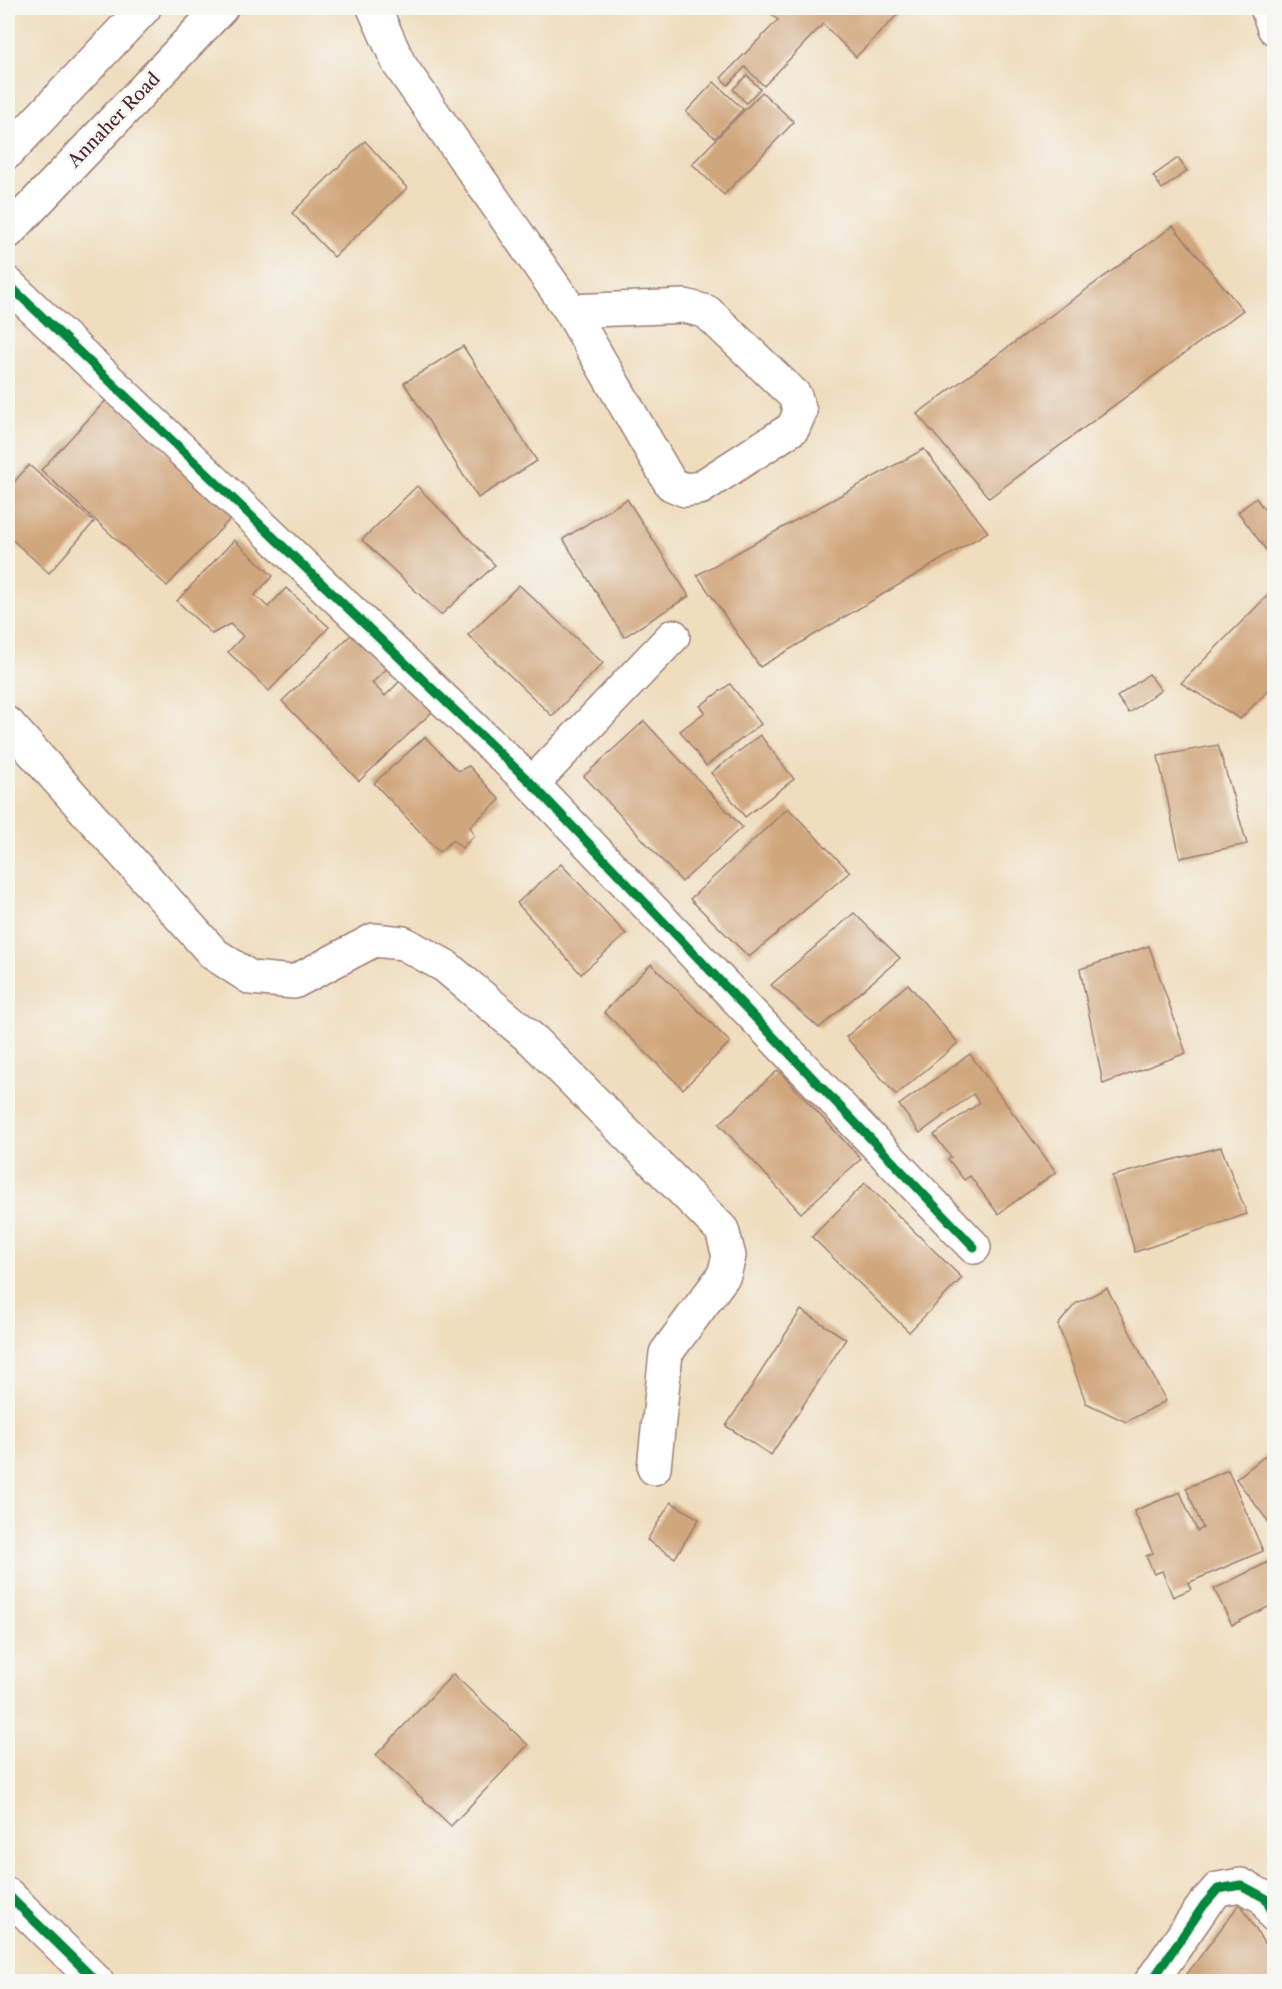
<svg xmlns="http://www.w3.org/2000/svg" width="1282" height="1989" font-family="'Libre Caslon Text',serif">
<rect width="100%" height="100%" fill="#f6f6f2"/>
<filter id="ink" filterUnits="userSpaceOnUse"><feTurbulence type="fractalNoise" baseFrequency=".0167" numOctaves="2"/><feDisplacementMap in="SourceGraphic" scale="12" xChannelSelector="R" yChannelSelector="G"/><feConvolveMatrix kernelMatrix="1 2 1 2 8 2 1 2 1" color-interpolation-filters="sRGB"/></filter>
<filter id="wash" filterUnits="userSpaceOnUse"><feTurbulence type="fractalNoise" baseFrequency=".008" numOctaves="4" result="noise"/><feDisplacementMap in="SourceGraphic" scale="24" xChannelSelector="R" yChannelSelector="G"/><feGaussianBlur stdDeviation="1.35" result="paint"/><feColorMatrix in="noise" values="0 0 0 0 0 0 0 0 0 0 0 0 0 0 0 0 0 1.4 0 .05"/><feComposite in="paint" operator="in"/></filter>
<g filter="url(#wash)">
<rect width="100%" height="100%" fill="#efddbd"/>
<g id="blocks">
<g fill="#d0a67c">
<polygon points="772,8 904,8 856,57 823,24 764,86 745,67 728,85 721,78 778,20 768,11"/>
<polygon points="747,75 760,89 746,103 733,89"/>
<polygon points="714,82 743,109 715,138 686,112"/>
<polygon points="762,92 794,122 724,195 692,164"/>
<polygon points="365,141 407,188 334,257 292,213"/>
<polygon points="1178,158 1187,171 1162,189 1153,176"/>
<polygon points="1173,226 1243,310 989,498 917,414"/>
<polygon points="463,346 537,461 478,498 404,383"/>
<polygon points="109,397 235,514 167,586 41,470"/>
<polygon points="924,449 988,532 760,667 697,575"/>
<polygon points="29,465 94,522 49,573 8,536 8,489"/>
<polygon points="417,486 495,565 441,615 362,540"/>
<polygon points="1256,498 1274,523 1274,543 1266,550 1238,512"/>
<polygon points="627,499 689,596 624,637 563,539"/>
<polygon points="234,540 273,576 255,595 268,607 286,588 329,627 269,691 228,652 243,636 230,624 212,634 177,601"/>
<polygon points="519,585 603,663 552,716 468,635"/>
<polygon points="1274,589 1274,685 1240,719 1181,683"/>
<polygon points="357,629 391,665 372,683 385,696 402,679 433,711 359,781 282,701"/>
<polygon points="1149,674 1161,690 1129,713 1117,697"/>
<polygon points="730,684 761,724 706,766 680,731 705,712 700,706"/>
<polygon points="644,721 742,827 682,882 584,776"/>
<polygon points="760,735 794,779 745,817 711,773"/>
<polygon points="425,737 458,771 469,766 500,800 470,826 474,836 462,848 453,840 439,852 374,783"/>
<polygon points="1218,745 1247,844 1180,858 1158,756"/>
<polygon points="788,808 850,872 749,957 690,899"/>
<polygon points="561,864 626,934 581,974 517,903"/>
<polygon points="854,913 900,958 819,1028 771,985"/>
<polygon points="1149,946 1186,1053 1103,1084 1080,969"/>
<polygon points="651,964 730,1042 683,1089 604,1012"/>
<polygon points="908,984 958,1043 896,1095 846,1037"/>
<polygon points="970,1054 1056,1172 998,1214 970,1176 964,1180 948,1159 951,1157 934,1135 979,1103 973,1094 920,1133 899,1105"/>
<polygon points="778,1070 861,1159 801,1213 719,1124"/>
<polygon points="1221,1147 1247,1214 1135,1252 1112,1176"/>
<polygon points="865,1183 962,1278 909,1332 812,1237"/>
<polygon points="1107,1288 1166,1401 1126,1422 1086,1403 1058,1325 1075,1304"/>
<polygon points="801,1310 846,1339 771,1455 726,1426"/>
<polygon points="1274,1449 1274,1529 1236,1479"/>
<polygon points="1228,1470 1263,1551 1188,1583 1191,1589 1173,1597 1162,1571 1154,1574 1146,1556 1153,1553 1134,1511 1180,1492 1197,1531 1203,1528 1186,1488"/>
<polygon points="671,1502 699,1519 675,1558 647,1540"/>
<polygon points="1274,1559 1274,1604 1232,1625 1214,1589"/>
<polygon points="453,1674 528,1745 451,1826 376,1755"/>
<polygon points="1240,1903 1274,1960 1274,1982 1181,1982"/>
</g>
</g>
</g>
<g filter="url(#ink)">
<use href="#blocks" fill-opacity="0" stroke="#9c7e74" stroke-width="1.5"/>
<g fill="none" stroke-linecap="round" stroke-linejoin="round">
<defs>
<g id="minor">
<polyline points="374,8 399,64 571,311 671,484 685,490 700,488 793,428 800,412 795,396 707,312 685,306 571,311"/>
<polyline points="1267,8 1274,28"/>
<polyline points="8,284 532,784 974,1247"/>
<polyline points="8,724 214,954 251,978 294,982 374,940 403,943 445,966 534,1041 722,1230 729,1256 724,1275 666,1353 654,1468"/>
<polyline points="532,784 673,636"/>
<polyline points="8,1895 97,1982"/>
<polyline points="1151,1982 1204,1905 1218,1889 1241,1885 1265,1898 1274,1915"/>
</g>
<g id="major">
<polyline points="8,152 144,8"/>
<polyline points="8,232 221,8"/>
</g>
</defs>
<use href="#minor" stroke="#9c7e74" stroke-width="36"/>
<use href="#major" stroke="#9c7e74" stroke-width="36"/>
<use href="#minor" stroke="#fff" stroke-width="33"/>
<use href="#major" stroke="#fff" stroke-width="33"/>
<defs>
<g id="cycleway">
<polyline points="8,284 532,784 974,1247"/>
<polyline points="8,1895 97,1982"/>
<polyline points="1151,1982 1204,1905 1218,1889 1241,1885 1265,1898 1274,1915"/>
</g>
</defs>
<use href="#cycleway" stroke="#f6f6f2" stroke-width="13"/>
<use href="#cycleway" stroke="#00873e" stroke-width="9"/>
</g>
</g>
<g text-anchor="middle" stroke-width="5" stroke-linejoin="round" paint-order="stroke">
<g font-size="18" fill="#4a1f2b" stroke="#f6f6f2">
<text transform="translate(114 120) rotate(-46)" y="6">Annaher Road</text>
</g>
</g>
<rect width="1282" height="1989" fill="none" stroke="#f6f6f2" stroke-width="30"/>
</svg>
